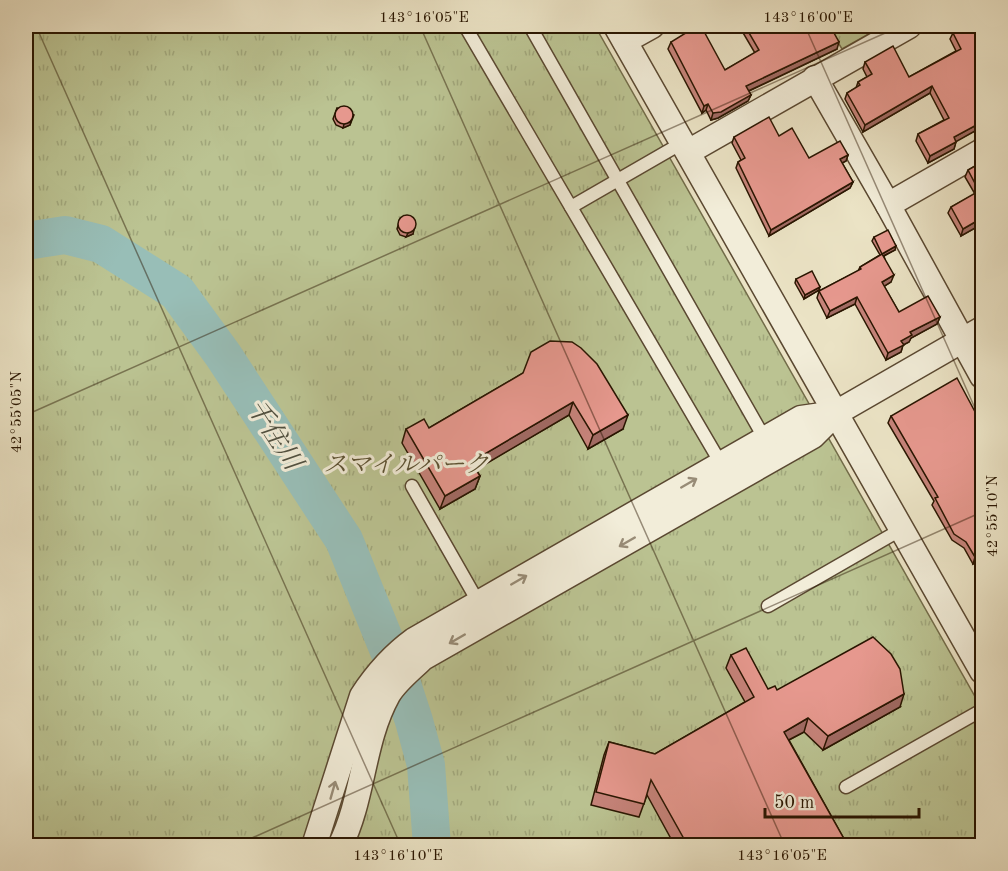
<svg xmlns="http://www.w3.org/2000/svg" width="1008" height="871" font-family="'Old Standard TT','Noto Serif JP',serif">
<defs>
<pattern id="park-tufts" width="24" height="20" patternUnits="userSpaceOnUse" patternTransform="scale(1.5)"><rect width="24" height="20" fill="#bbc392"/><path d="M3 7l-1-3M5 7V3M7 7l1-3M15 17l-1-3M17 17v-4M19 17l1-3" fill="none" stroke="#a1a77c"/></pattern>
</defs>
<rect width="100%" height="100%" fill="#ebe3c5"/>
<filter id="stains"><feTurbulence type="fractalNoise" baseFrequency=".00333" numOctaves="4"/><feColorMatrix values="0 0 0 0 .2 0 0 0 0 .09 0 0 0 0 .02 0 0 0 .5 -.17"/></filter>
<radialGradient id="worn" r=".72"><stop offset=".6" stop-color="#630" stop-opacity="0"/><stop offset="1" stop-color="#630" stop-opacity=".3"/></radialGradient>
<g fill="url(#park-tufts)" stroke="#726c49" stroke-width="1.5">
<polygon points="26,26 595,26 982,709 982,845 26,845"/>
<polygon points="828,26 883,26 842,49"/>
</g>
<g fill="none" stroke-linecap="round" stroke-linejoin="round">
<polyline stroke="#98beb7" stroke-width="38" points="26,241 65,235 101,244 177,292 223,355 344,540 400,678 414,721 426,765 432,846"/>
<defs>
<g id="service">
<polyline points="465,26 723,467"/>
<polyline points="530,26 766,441"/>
<polyline points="571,207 682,143"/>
<polyline points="412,486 481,607"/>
<polyline points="768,606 902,529"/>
<polyline points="846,787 982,710"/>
</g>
<g id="minor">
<polyline points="616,26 982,671"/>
<polyline points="625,41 652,26"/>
<polyline points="815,78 888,205 982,376"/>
<polyline points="688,152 909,26"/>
<polyline points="888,205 982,151"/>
<path d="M314,846L362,696C377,673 392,656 414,640L801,418L836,413"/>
<path d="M340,846C364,798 362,742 388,695C396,681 412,669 423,658L813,436L836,413L982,329"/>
</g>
</defs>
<use href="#service" stroke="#5a4831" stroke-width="15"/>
<use href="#minor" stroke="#5a4831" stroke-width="27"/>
<use href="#service" stroke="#f2edd9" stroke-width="12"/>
<use href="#minor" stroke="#f2edd9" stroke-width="24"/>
</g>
<g fill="#c6837a" stroke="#291500" stroke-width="1.5">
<polygon points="739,26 830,26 837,49 749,91 751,95 748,101 718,118 711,120 706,110 702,113 668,49 671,42 725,70 755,53"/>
<polygon points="982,26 982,127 956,141 954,149 928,163 916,141 918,134 944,120 930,93 863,132 845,99 847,93 856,88 858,82 867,77 863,69 865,62 909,77 956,51 950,39 953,33"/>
<polygon points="337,108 354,115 350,125 343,128 336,125 333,119"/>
<polygon points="779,136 809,158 848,155 846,161 842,163 853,182 850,188 769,236 736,168 738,162 741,160 732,143 734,137"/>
<polygon points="982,162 982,224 961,236 948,213 951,207 975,194 965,177 968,170"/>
<polygon points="400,219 413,234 406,237 400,235 397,229"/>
<polygon points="874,237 895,250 884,256 891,282 884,286 899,312 940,317 937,324 911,338 909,342 903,345 901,352 886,360 855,304 827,318 817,298 819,291 858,271 860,267 880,255 872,241"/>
<polygon points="796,279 819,290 804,299 795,283"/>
<polygon points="523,373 623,429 588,449 569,415 476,469 480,476 475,489 440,509 402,443 406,429 429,428"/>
<polygon points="891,416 982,425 982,576 975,563 973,564 964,548 952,540 932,505 934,501 888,423"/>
<polygon points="731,655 768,689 900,707 823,750 804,732 789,740 848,846 675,846 647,795 639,817 591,805 604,755 609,742 655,754 745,702 726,668"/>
</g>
<g fill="#a16a63" stroke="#291500" stroke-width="1.5">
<polygon points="839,42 837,49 744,93 746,86"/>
<polygon points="932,86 930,93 863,132 865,125"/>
<polygon points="751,95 748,101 718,118 711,120 713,113"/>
<polygon points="708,104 706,110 702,113 704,106"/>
<polygon points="351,121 350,125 343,128 344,124"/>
<polygon points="982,122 982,127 952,144 954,137"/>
<polygon points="956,142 954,149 928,163 930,156"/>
<polygon points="848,155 846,161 838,165 840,159"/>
<polygon points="853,182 850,188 769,236 771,230"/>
<polygon points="982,218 982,224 961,236 963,229"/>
<polygon points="414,230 413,234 406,237 408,233"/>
<polygon points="896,246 895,250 881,257 882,254"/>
<polygon points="894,275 891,282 880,289 882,282"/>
<polygon points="820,287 819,290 804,299 805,295"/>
<polygon points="857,297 855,304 827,318 830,311"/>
<polygon points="940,317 937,324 911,338 909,342 903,345 901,352 886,360 888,353 910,332"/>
<polygon points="573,402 569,415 467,475 471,462"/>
<polygon points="628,415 623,429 588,449 593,435"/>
<polygon points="480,476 475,489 440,509 445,496"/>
<polygon points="978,556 975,563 973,564 975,557"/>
<polygon points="904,694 900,707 823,750 828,736"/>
<polygon points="808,718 804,732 779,745 784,732"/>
</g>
<g fill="#e6988e" stroke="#291500" stroke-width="1.5">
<polygon points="697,26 701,26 725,70 759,50 745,26 830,26 839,42 746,86 751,95 721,112 713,113 708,104 704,106 671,42"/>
<polygon points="967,26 982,26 982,122 954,137 956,142 930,156 918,134 949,118 932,86 865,125 847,93 860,85 858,82 872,74 865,62 893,46 909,77 961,49 953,33"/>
<circle cx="344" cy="115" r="9"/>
<polygon points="769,117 779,136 792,128 809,158 840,141 848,155 840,159 853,182 771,230 738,162 745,158 734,137"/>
<polygon points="982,162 982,218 963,229 951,207 979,191 968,170"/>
<circle cx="407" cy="224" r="9"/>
<polygon points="888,230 896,246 882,254 874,237"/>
<polygon points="882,254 894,275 882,282 899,312 928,296 940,317 910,332 912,335 901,341 904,345 888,353 857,297 830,311 819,291 861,269 860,267"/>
<polygon points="812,271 820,287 805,295 796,279"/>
<polygon points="550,341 572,342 581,348 597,364 628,415 593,435 573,402 471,462 480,476 445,496 406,429 424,419 429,428 523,373 531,352"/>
<polygon points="957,378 982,425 982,565 978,556 975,557 966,542 954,534 935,498 938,497 891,416"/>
<polygon points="873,637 891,654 900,669 904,694 828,736 808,718 784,732 848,846 688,846 651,780 644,804 596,792 609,742 655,754 754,697 731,655 746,648 768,689 775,686 777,690"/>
</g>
<defs><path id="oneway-shaft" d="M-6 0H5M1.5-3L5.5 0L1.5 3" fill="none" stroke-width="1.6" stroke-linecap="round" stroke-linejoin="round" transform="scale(1.5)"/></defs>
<g stroke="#988c77">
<use href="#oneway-shaft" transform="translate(689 483) rotate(-30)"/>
<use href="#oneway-shaft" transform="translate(627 542) rotate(150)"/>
<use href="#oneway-shaft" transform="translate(519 580) rotate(-30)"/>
<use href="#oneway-shaft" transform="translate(457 639) rotate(150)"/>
<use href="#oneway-shaft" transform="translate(333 790) rotate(-74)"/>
</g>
<path fill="none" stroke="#291500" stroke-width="1.5" stroke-opacity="0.45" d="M36,26L401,846M420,26L785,846M805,26L982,424M26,415L901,26M234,846L982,512"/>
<g text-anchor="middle" stroke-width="6" stroke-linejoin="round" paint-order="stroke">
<g font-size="24" font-style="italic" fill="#5c5233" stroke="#f2edd9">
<text x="406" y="472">スマイルパーク</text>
</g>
<g font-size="26" font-style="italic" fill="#505040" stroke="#f2edd9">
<text transform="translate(275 434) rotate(57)" y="9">千住川</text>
</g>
</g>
<rect width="1008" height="871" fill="none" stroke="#ebe3c5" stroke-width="66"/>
<path d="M765 808v9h154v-9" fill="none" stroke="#291500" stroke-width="3"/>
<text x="774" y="808" font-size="18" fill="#291500" stroke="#f2edd9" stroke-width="4.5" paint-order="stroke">50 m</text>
<rect x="33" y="33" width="942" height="805" fill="none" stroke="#291500" stroke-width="2"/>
<g font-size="15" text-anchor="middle" fill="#291500">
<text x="424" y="22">143°16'05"E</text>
<text x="808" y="22">143°16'00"E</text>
<text transform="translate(16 412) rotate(-90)" y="5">42°55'05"N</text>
<text transform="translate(992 516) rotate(-90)" y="5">42°55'10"N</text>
<text x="398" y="860">143°16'10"E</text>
<text x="782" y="860">143°16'05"E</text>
</g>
<rect width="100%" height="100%" filter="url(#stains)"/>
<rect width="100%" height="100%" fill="url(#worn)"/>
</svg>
